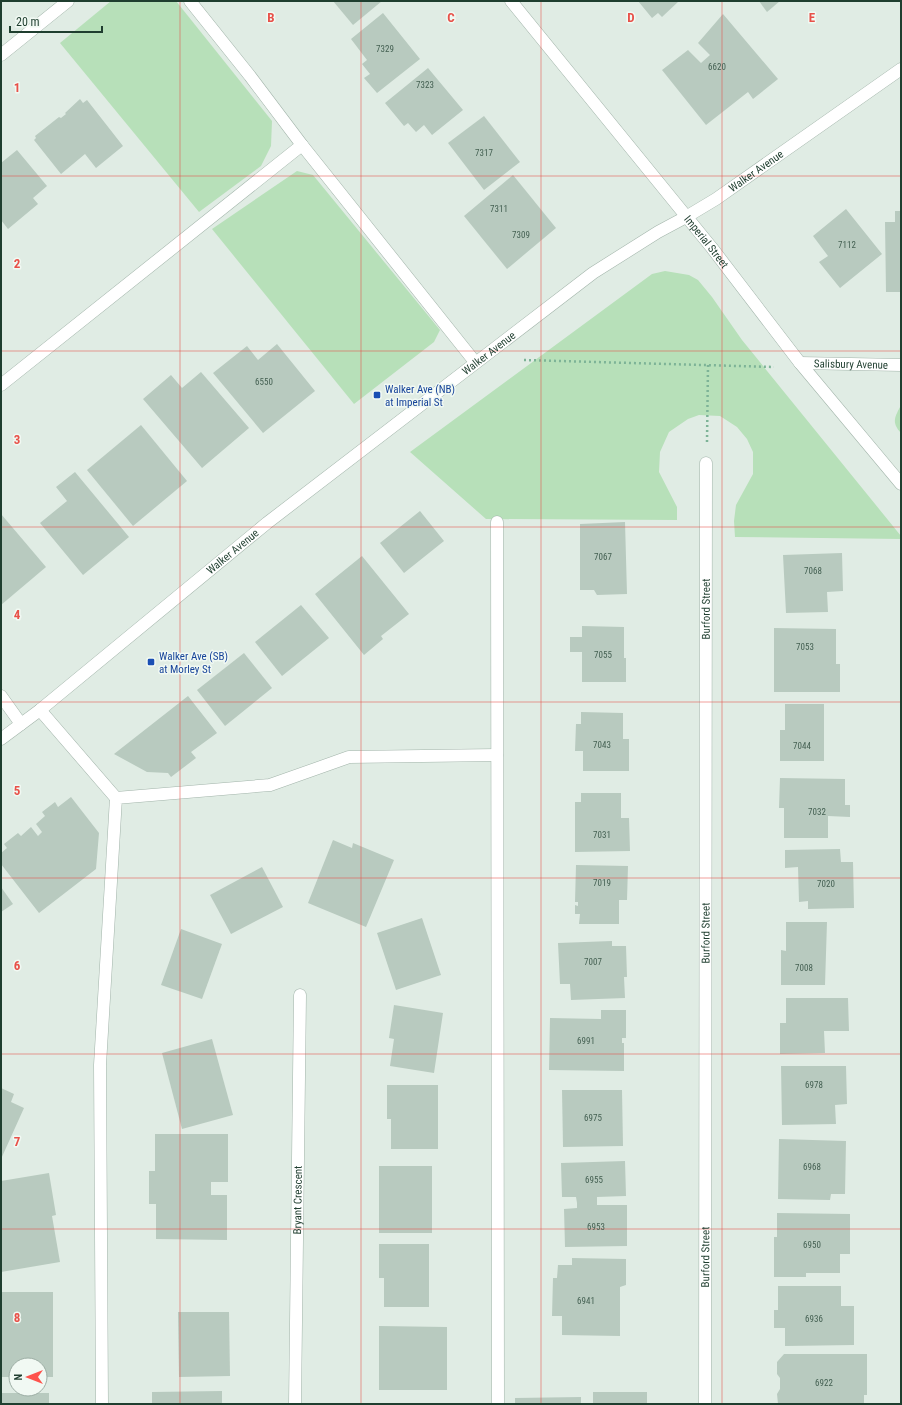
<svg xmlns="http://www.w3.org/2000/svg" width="902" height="1405" font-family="'Roboto Condensed',sans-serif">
<rect width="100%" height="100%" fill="#e0ece4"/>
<g fill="#b7e0b9">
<polygon points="111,1 176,1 272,121 271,146 261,166 199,212 60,43"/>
<polygon points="297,171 313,175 440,330 434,342 354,404 212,229"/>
<polygon points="665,271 689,275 698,280 712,297 742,340 901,536 901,539 735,537 734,521 736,505 753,474 753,452 747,439 737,427 720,416 699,415 688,419 669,432 660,452 659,472 677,507 677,520 486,519 410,452 652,274"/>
<path d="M901,405V433C891,422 895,417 901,405Z"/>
</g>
<g fill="#b8cabf">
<polygon points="333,1 382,1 353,25"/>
<polygon points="638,1 679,1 662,17 658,13 652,18"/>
<polygon points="759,1 780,1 767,12"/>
<polygon points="383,13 420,59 377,93 364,78 370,74 362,64 367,60 351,39"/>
<polygon points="723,14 778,79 753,99 748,92 706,125 662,70 688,50 701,63 710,55 698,43"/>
<polygon points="428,68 463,110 432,135 424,125 416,132 408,123 404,126 385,103"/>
<polygon points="80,99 83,103 87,100 123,146 96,168 85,154 61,174 34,140 36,138 35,136 59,117 61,118 66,114 65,113"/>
<polygon points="484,116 520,162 484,190 448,143"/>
<polygon points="17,150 47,186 33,198 38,204 8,229 1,220 1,163"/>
<polygon points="513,175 556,228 507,269 464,216"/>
<polygon points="846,209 882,254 840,288 819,262 828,256 813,236"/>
<polygon points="895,211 901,211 901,292 886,292 885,222 895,222"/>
<polygon points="277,344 315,391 263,433 213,373 247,346 258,360"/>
<polygon points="201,372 249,428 202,468 143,399 171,375 182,388"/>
<polygon points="141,425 187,481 133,526 87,470"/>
<polygon points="75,472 129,537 83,575 40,523 67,501 56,487"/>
<polygon points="420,511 444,541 404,573 380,543"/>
<polygon points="1,514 46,567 1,605"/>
<polygon points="625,522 627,594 597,595 594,590 580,590 580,524"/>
<polygon points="842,553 843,591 827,592 828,612 786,613 783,555"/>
<polygon points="362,556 409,614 381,636 383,639 364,655 315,594"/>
<polygon points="301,605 329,638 282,676 255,642"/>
<polygon points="582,626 624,627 624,658 626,658 626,682 582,682 582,652 570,652 570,637 582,637"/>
<polygon points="774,628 836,629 836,664 840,664 840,692 774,692"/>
<polygon points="244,653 272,688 225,726 197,690"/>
<polygon points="188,696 217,733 191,752 196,758 171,777 168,773 147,772 114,754"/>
<polygon points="785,704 824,704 824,761 780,761 780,730 785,730"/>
<polygon points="581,712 623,713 623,739 629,739 629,771 583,771 583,751 575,751 576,724 581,724"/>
<polygon points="780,778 845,779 845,805 850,805 850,817 828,816 828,838 784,838 784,808 779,808"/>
<polygon points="581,793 621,793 621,818 629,818 630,851 575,852 575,802 581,802"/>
<polygon points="71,797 99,833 96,869 39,913 1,864 1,853 7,848 4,844 18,833 21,836 31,827 38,836 42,832 36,824 45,816 42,812 55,802 58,807"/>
<polygon points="333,840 352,848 353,843 394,860 366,927 308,903"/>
<polygon points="840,849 841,862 853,862 854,908 808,909 808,901 799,902 798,867 785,868 785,850"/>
<polygon points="576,865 628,866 627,900 619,900 619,924 579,924 580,914 575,914 575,905 578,906 578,902 575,902"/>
<polygon points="262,867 283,907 231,934 210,895"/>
<polygon points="1,887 13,904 1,912"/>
<polygon points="422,918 441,975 396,990 377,933"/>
<polygon points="786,922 827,922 825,985 781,985 781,950 786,951"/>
<polygon points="181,929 222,944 202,999 161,985"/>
<polygon points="612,941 612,946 626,946 627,977 624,977 625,998 571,1000 570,984 560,984 558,943"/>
<polygon points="786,998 848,998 849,1031 824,1031 825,1053 780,1054 780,1023 786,1023"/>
<polygon points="394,1005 443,1013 434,1073 390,1066 394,1039 389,1038"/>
<polygon points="601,1010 626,1010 626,1038 622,1038 622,1043 624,1043 624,1071 549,1070 550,1018 601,1019"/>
<polygon points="212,1039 233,1115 182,1129 162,1053"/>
<polygon points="781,1066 846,1066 847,1104 835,1105 836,1124 782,1125"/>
<polygon points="387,1085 438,1085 438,1149 391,1149 391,1119 387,1119"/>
<polygon points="1,1088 14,1094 11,1102 24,1108 1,1159"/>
<polygon points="562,1090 622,1090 623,1146 563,1147"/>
<polygon points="155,1134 228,1134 228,1182 211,1182 211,1195 227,1195 227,1240 156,1239 156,1204 149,1204 149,1171 155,1171"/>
<polygon points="779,1139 846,1141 845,1194 831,1194 830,1200 778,1199"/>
<polygon points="625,1161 626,1196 597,1197 597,1205 627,1205 627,1246 565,1247 564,1209 577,1208 577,1203 576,1197 562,1197 561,1163"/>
<rect x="379" y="1166" width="53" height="67"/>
<polygon points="49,1173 56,1215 52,1216 60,1262 1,1272 1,1181"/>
<polygon points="777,1213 850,1214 850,1254 840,1254 840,1273 806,1273 806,1277 774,1277 774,1237 777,1237"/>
<polygon points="379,1244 429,1244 429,1307 384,1307 384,1278 379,1278"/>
<polygon points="572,1258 626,1259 626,1285 620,1287 620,1336 562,1335 562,1316 552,1316 553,1278 557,1278 558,1265 572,1265"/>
<polygon points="778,1286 841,1286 841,1306 854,1306 854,1345 785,1346 785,1328 774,1328 774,1310 778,1310"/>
<polygon points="1,1292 53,1292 53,1377 40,1377 40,1365 16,1365 16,1377 1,1377"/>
<polygon points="178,1312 229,1312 230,1376 179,1377"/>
<polygon points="379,1326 447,1327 447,1390 379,1390"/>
<polygon points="784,1354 867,1354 867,1395 864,1395 864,1404 778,1404 777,1394 780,1389 780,1378 777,1374 777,1362"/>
<polygon points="222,1391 222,1404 152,1404 152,1392"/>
<rect x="593" y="1392" width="54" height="12"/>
<rect x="1" y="1393" width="48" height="11"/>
<polygon points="581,1397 581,1404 515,1404 515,1398"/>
</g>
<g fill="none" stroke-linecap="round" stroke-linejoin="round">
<defs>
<g id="service">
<polyline points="190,1 250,76 302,145 475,362"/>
<polyline points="1,385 302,145"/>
<polyline points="497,522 498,1404"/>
<polyline points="40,710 116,798"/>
<polyline points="102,1404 100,1065 116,798 270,785 349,757 497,755"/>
</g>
<g id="minor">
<polyline points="1,55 68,1"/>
<path id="s1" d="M800,363L901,365"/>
<polyline points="1,696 21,724"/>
<path id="s2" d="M295,1404L300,995"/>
<path id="s3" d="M705,1404L706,463"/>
</g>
<g id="tertiary">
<path id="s4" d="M511,1L712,248L800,363L901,484"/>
<path id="s5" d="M1,739L40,710L267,523L593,273L658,232L686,217L716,199L901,69"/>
</g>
</defs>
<use href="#service" stroke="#a2b4aa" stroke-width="13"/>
<use href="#minor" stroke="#a2b4aa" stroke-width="13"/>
<use href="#tertiary" stroke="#a2b4aa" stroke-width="13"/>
<g stroke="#7db397" stroke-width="2.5" stroke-dasharray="2 3" stroke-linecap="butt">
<polyline points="524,360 774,367"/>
<polyline points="707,442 708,365"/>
</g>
<use href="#service" stroke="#fff" stroke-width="12"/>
<use href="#minor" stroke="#fff" stroke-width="12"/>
<use href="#tertiary" stroke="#fff" stroke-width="12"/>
</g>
<path fill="none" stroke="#e85149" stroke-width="1" stroke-opacity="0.55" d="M180,1V1404M361,1V1404M541,1V1404M722,1V1404M1,176H901M1,351H901M1,527H901M1,702H901M1,878H901M1,1054H901M1,1229H901"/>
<g fill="#1a4fb4" stroke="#f1f9f3" stroke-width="1.5">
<rect x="373" y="391" width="8" height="8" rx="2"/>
<rect x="147" y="658" width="8" height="8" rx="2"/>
</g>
<g text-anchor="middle" stroke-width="3" stroke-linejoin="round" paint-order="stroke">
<g font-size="9" fill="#456153">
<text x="385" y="52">7329</text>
<text x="717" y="70">6620</text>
<text x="425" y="88">7323</text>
<text x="484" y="156">7317</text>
<text x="499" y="212">7311</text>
<text x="521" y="238">7309</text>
<text x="847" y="248">7112</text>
<text x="264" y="385">6550</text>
<text x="603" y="560">7067</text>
<text x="813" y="574">7068</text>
<text x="805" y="650">7053</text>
<text x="603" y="658">7055</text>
<text x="602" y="748">7043</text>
<text x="802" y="749">7044</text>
<text x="817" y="815">7032</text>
<text x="602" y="838">7031</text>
<text x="602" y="886">7019</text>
<text x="826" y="887">7020</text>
<text x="593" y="965">7007</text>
<text x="804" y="971">7008</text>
<text x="586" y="1044">6991</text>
<text x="814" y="1088">6978</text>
<text x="593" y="1121">6975</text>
<text x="812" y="1170">6968</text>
<text x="594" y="1183">6955</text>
<text x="596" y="1230">6953</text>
<text x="812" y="1248">6950</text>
<text x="586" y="1304">6941</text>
<text x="814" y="1322">6936</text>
<text x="824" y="1386">6922</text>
</g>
<g font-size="11" fill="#1f3e2f" stroke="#f1f9f3">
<text dy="4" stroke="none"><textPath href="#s5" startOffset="946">Walker Avenue</textPath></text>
<text dy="4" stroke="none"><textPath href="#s4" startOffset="310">Imperial Street</textPath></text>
<text dy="4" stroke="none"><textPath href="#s5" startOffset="622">Walker Avenue</textPath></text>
<text dy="4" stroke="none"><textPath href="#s1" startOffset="51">Salisbury Avenue</textPath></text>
<text dy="4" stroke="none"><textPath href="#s5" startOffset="298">Walker Avenue</textPath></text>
<text dy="4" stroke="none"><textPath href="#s3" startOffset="795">Burford Street</textPath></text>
<text dy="4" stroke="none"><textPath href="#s3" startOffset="471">Burford Street</textPath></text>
<text dy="4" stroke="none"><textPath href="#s2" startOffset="204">Bryant Crescent</textPath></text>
<text dy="4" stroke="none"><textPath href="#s3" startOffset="147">Burford Street</textPath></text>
</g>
<g font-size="11" fill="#164399" stroke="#f1f9f3" text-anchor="start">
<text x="385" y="393">Walker Ave (NB)<tspan x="385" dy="13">at Imperial St</tspan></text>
<text x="159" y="660">Walker Ave (SB)<tspan x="159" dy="13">at Morley St</tspan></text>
</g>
</g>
<g font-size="13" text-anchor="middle" font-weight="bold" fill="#e85149" stroke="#f1f9f3" stroke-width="3" stroke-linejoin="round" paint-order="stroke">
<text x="271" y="22">B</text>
<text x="451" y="22">C</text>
<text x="631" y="22">D</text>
<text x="812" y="22">E</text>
<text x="17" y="92">1</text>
<text x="17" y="268">2</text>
<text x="17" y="444">3</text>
<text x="17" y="619">4</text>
<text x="17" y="795">5</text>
<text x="17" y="970">6</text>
<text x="17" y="1146">7</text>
<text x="17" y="1322">8</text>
</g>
<rect width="902" height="1405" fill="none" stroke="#1f3e2f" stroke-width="4"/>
<g transform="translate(28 1377) rotate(270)"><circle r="19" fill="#f1f9f3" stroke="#9daea5"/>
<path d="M0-3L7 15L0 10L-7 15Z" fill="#fe534c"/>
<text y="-6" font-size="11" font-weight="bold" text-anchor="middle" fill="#1f3e2f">N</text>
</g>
<path d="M10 26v6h92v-6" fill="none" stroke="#1f3e2f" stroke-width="2"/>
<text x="16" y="26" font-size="12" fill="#1f3e2f" stroke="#f1f9f3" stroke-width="3" paint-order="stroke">20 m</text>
</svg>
